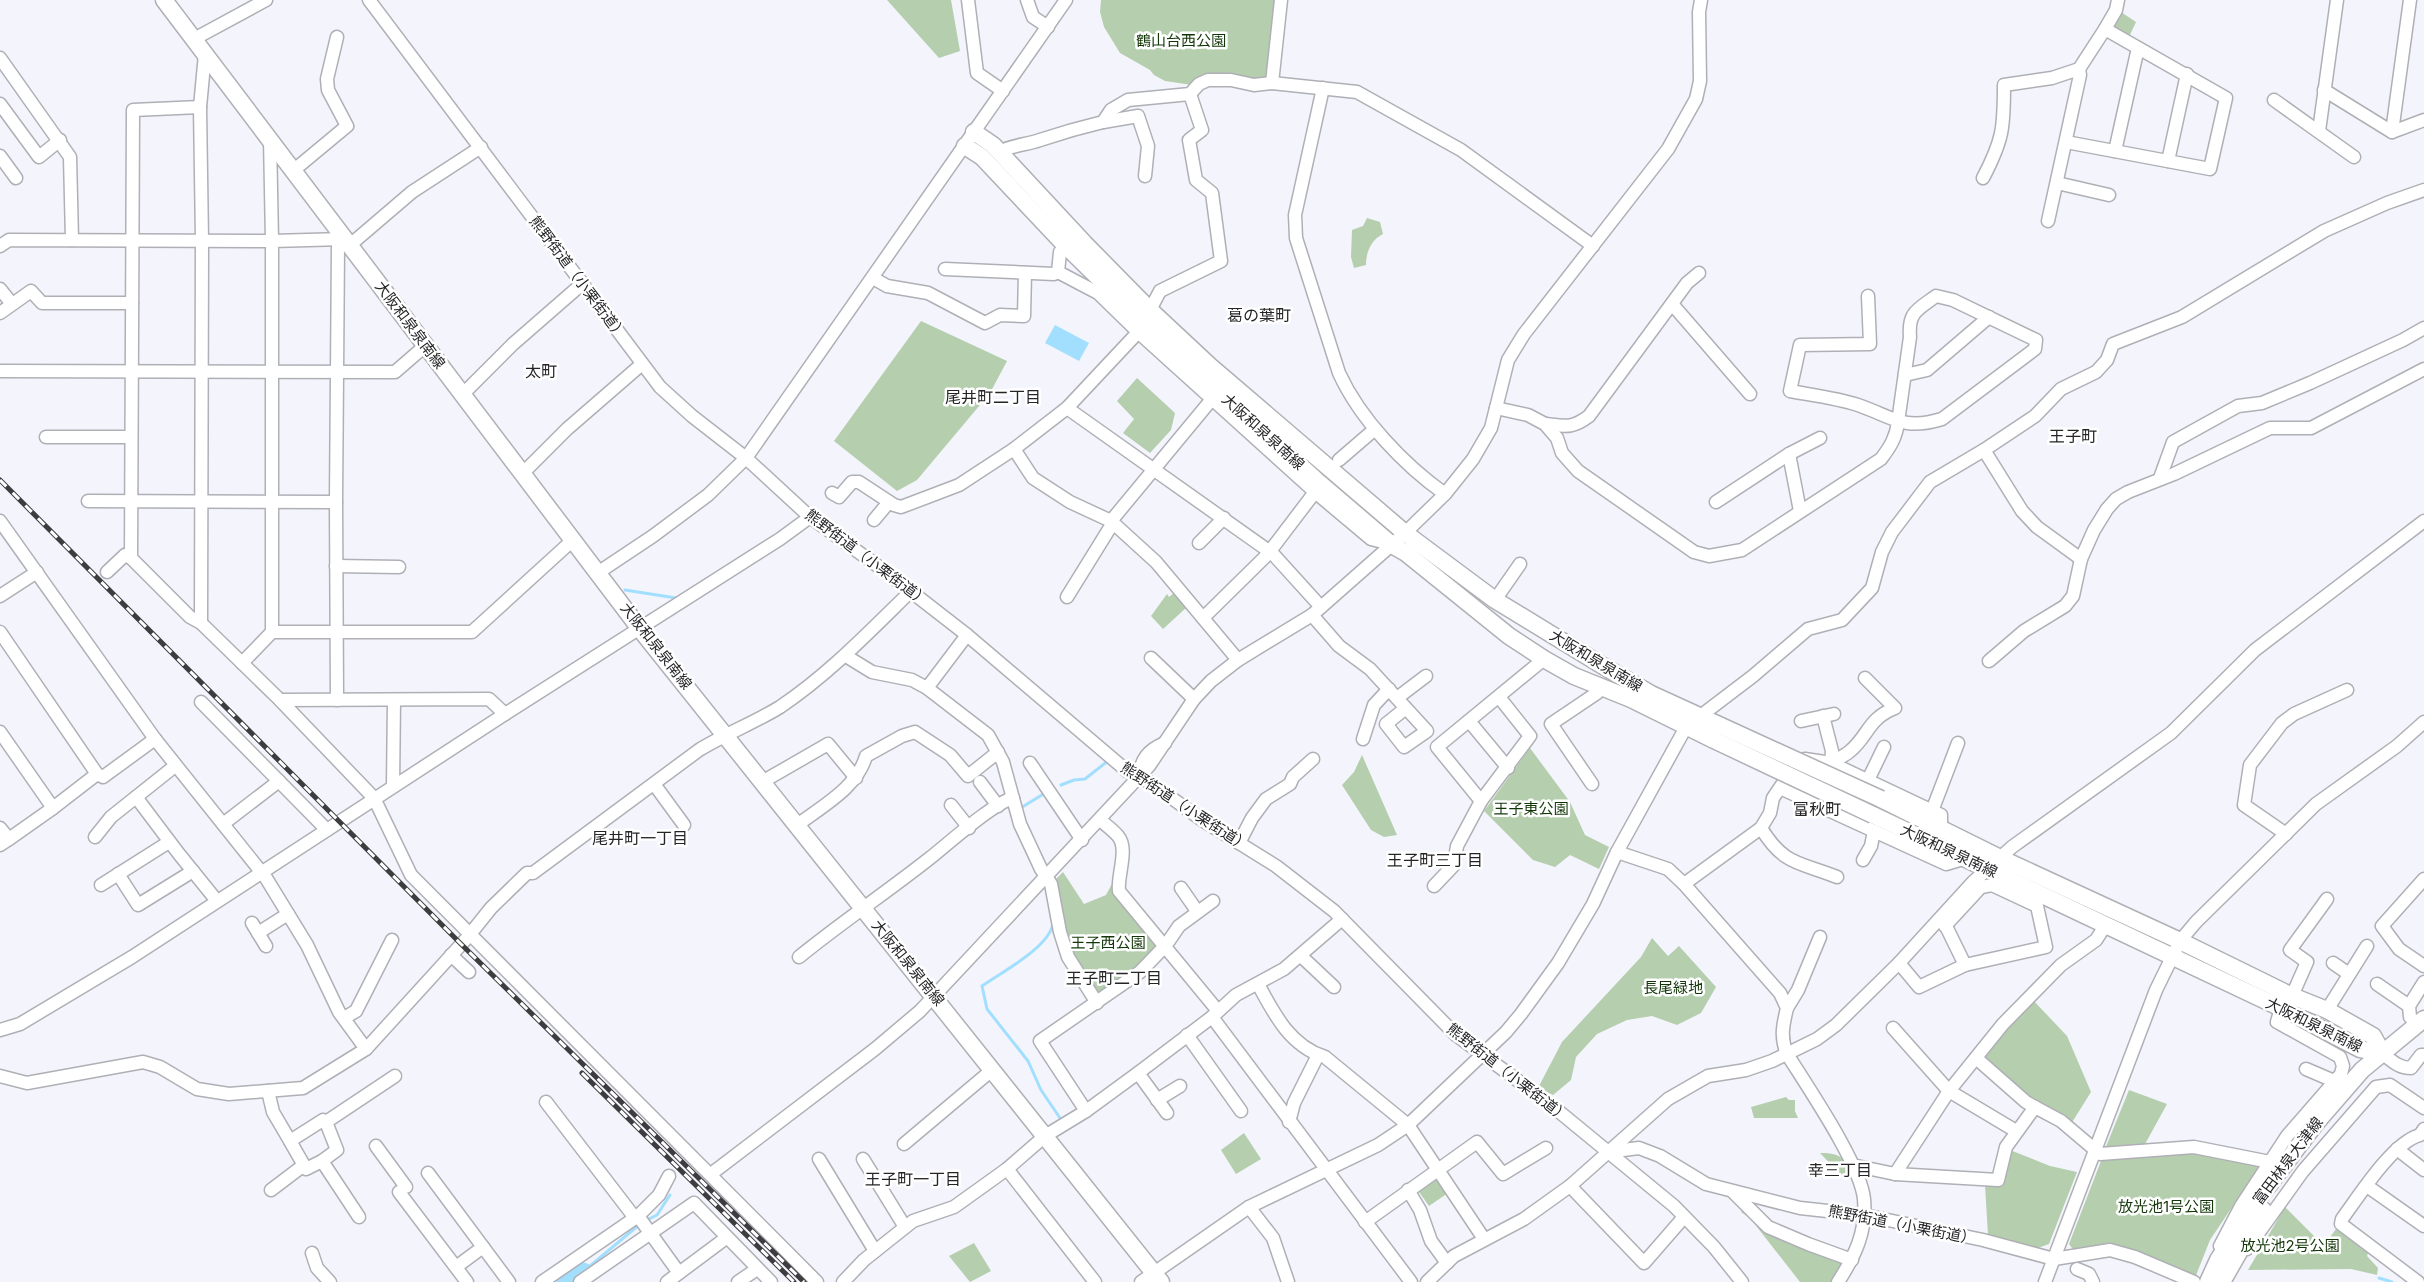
<svg xmlns="http://www.w3.org/2000/svg" width="2424" height="1282" font-family="Inter,'Noto Sans JP',sans-serif">
<rect width="100%" height="100%" fill="#f4f5fc"/>
<g fill="#b4ceae">
<polygon points="887,0 951,0 960,51 939,58"/>
<polygon points="1101,0 1276,0 1267,81 1210,78 1194,80 1192,85 1165,81 1154,75 1150,70 1120,53 1104,27 1100,12"/>
<polygon points="2121,12 2136,22 2129,37 2113,29"/>
<path d="M1367,218L1380,222L1383,234C1371,240 1366,252 1366,265L1354,268L1351,257L1352,230L1363,226Z"/>
<polygon points="921,321 1007,361 990,393 917,480 897,491 834,441"/>
<polygon points="1137,378 1175,413 1171,430 1150,453 1123,433 1134,419 1117,401"/>
<polygon points="1175,592 1187,607 1163,629 1151,616 1167,594 1169,597"/>
<polygon points="1530,748 1570,802 1585,835 1609,847 1599,869 1570,855 1555,867 1533,860 1484,811"/>
<polygon points="1362,755 1397,835 1384,837 1371,830 1342,785 1354,772"/>
<polygon points="1063,872 1084,904 1106,895 1114,880 1159,944 1148,960 1099,996 1070,955 1054,881"/>
<polygon points="1652,938 1668,956 1679,946 1716,987 1701,1013 1677,1025 1652,1016 1627,1020 1597,1034 1576,1057 1571,1080 1553,1095 1538,1088 1562,1042 1641,957"/>
<polygon points="2032,999 2067,1036 2091,1092 2071,1124 2028,1098 1984,1061 1983,1055"/>
<polygon points="2129,1090 2167,1104 2144,1146 2105,1149"/>
<polygon points="1786,1097 1789,1100 1795,1100 1795,1111 1798,1118 1754,1118 1751,1107"/>
<polygon points="1244,1133 1261,1159 1236,1174 1221,1150"/>
<polygon points="2010,1150 2050,1166 2077,1172 2049,1244 2038,1248 1988,1235 1985,1185 2002,1184"/>
<polygon points="2184,1152 2261,1164 2210,1240 2195,1278 2114,1246 2095,1246 2075,1252 2069,1244 2101,1161"/>
<path d="M1820,1153C1844,1153 1843,1159 1854,1178L1843,1177Z"/>
<polygon points="1436,1176 1448,1193 1429,1206 1417,1189"/>
<polygon points="1745,1207 1767,1229 1851,1262 1836,1282 1800,1282 1750,1218 1741,1212"/>
<polygon points="2285,1207 2316,1238 2327,1241 2336,1229 2368,1253 2367,1256 2378,1268 2377,1275 2351,1269 2248,1270"/>
<polygon points="974,1243 991,1271 970,1282 949,1256"/>
</g>
<polygon fill="#a2dffe" points="1055,325 1089,343 1079,361 1045,343"/>
<g fill="none" stroke-linecap="round" stroke-linejoin="round">
<g stroke="#a2dffe" stroke-width="3">
<polyline points="625,590 676,598"/>
<polyline points="1061,785 1074,780 1085,779 1109,760"/>
<polyline points="1019,809 1045,793"/>
<path d="M1053,924C1048,948 1002,972 982,986L987,1009L1028,1061L1041,1090L1060,1118"/>
<polyline points="645,1221 657,1215 670,1195"/>
<polyline points="583,1272 640,1224"/>
<polyline points="2379,1278 2392,1282"/>
</g>
<polyline stroke="#a2dffe" stroke-width="19" points="566,1282 583,1272"/>
<defs>
<g id="minor">
<polyline points="369,0 660,387 692,416 746,458 810,517 886,572 967,635 1127,771 1151,783 1202,820 1276,866 1334,911 1456,1035 1551,1105 1674,1206 1714,1247 1742,1282"/>
<polyline points="968,0 977,73 1003,91"/>
<polyline points="1027,0 1033,17 1048,27"/>
<polyline points="194,39 266,0"/>
<polyline points="0,58 70,157 72,240"/>
<polyline points="1272,83 1281,0"/>
<path d="M1323,88L1295,215L1296,238L1339,373C1360,419 1404,465 1445,494"/>
<polyline points="2324,90 2392,132 2424,120"/>
<polyline points="2274,100 2354,157"/>
<polyline points="0,104 39,157 60,140"/>
<polyline points="200,107 133,110 131,558 190,617 201,623 280,700 374,798 411,875 817,1282"/>
<polyline points="1103,122 1138,116 1148,146 1145,176"/>
<polyline points="2319,131 2337,0"/>
<polyline points="2392,132 2410,0"/>
<polyline points="2066,142 2210,169 2226,98 2105,29"/>
<polyline points="2115,151 2138,48"/>
<path d="M999,152C1012,145 1026,145 1040,140C1061,133 1082,127 1103,122L1111,110L1128,100L1190,94L1199,84L1208,80H1231L1254,85L1272,83L1357,92L1461,150L1593,246"/>
<polyline points="0,156 16,178"/>
<polyline points="2168,161 2187,74"/>
<polyline points="294,170 347,126 328,90 327,79 337,37"/>
<path d="M1983,178C2003,140 2004,128 2004,85L2052,78L2079,69L2105,29L2116,10L2118,0"/>
<polyline points="2057,183 2109,195"/>
<polyline points="2048,221 2080,75 2079,69"/>
<polyline points="350,245 412,192 481,147"/>
<polyline points="1065,245 1060,252 1058,272 1098,293 1139,333 1315,492 1371,539 1387,543"/>
<polyline points="0,246 9,240 272,241 270,138"/>
<polyline points="945,269 1054,274 1058,272"/>
<polyline points="873,278 887,286 928,293 985,323 1000,315 1024,316 1025,273"/>
<polyline points="0,289 12,304"/>
<polyline points="1672,304 1750,394"/>
<polyline points="1150,310 1160,291 1221,261 1212,193 1196,180 1189,140 1202,130 1190,94"/>
<polyline points="0,313 31,291 42,303 132,303"/>
<polyline points="0,371 395,372 425,346"/>
<polyline points="1905,375 1927,370 1989,317"/>
<polyline points="462,395 513,344 583,283"/>
<polyline points="1067,408 1273,554 1321,607"/>
<path d="M1496,408L1528,415L1545,424L1557,438L1562,453L1578,471L1694,552L1709,556L1742,550L1881,459C1890,447 1896,438 1898,422L1910,337C1908,312 1917,310 1936,296L1953,300L2036,340L2035,349L1942,419C1903,431 1893,417 1858,405C1837,398 1812,395 1790,391L1800,345L1870,344L1868,296"/>
<path d="M1545,424C1565,426 1572,429 1589,416L1687,283L1699,273"/>
<polyline points="46,437 131,437"/>
<polyline points="1014,449 1033,478 1070,502 1111,521 1156,562 1238,660"/>
<polyline points="1984,450 2022,511 2037,527 2081,559 2094,530 2107,509 2116,499 2128,492 2174,474 2270,428 2311,428 2424,369"/>
<polyline points="1789,454 1800,511"/>
<polyline points="1339,460 1375,429"/>
<polyline points="523,473 567,429 642,364"/>
<polyline points="2160,478 2173,442 2238,406 2262,403 2310,383 2403,340 2424,328"/>
<polyline points="832,493 839,497 852,482 859,482 894,505 901,507 959,485 1014,449 1067,408 1143,327"/>
<polyline points="88,501 336,502 338,246 344,239"/>
<polyline points="336,502 337,700"/>
<polyline points="1716,502 1789,454 1820,438"/>
<polyline points="874,520 889,502"/>
<polyline points="0,521 155,739 266,878 307,945 339,1012 366,1049"/>
<polyline points="1199,543 1224,518"/>
<polyline points="336,566 399,567"/>
<polyline points="107,572 125,555 131,558"/>
<polyline points="599,572 653,536 708,495 746,458 1066,0"/>
<polyline points="0,596 37,572"/>
<polyline points="1067,597 1111,526 1111,521 1212,399"/>
<polyline points="1495,600 1520,564"/>
<polyline points="1312,615 1339,646 1370,669 1427,731 1404,747 1386,724 1406,708"/>
<polyline points="1203,618 1267,555 1315,492"/>
<polyline points="201,623 202,241 200,107 205,54"/>
<polyline points="0,632 97,774 53,808 0,732"/>
<polyline points="272,632 472,632 574,539"/>
<polyline points="846,656 872,672 912,680 927,688 988,735 1003,762 1020,824 1041,869 1051,884 1060,932 1068,957 1097,1003"/>
<polyline points="1151,658 1194,699"/>
<polyline points="1989,661 2024,631 2065,606 2073,596 2081,559"/>
<polyline points="242,663 272,632 272,241 344,239"/>
<polyline points="927,688 967,635"/>
<polyline points="1397,698 1426,676"/>
<polyline points="280,700 489,699 505,714"/>
<polyline points="201,702 327,830"/>
<polyline points="1823,716 1832,751 1831,763"/>
<polyline points="1469,721 1508,768"/>
<polyline points="1801,721 1834,714"/>
<polyline points="1363,739 1374,705 1389,689"/>
<polyline points="1030,763 1082,840"/>
<path d="M1831,763C1837,759 1844,756 1849,752C1869,736 1867,719 1895,708L1865,678"/>
<polyline points="97,774 103,777 155,739"/>
<path d="M1139,777C1141,759 1148,750 1165,743"/>
<polyline points="1868,780 1884,747"/>
<polyline points="762,782 828,744 856,778"/>
<polyline points="980,782 998,806"/>
<polyline points="654,784 684,825"/>
<polyline points="1592,784 1551,724 1597,693 1601,687"/>
<polyline points="393,786 394,700"/>
<polyline points="1780,788 1946,864 1963,859"/>
<polyline points="136,797 179,854 217,901"/>
<polyline points="1481,801 1530,736 1499,697"/>
<polyline points="951,805 969,828"/>
<polyline points="1932,811 1958,743"/>
<path d="M1100,820C1106,825 1113,830 1118,836C1129,849 1117,875 1119,891L1218,1011"/>
<polyline points="223,824 279,781"/>
<path d="M796,826C822,806 857,788 866,756L902,736L915,732L950,755L968,776L998,752"/>
<polyline points="0,828 9,839 0,845"/>
<path d="M1761,828C1784,866 1800,862 1837,877"/>
<polyline points="2286,834 2244,805 2250,765 2282,723 2294,714 2347,690"/>
<polyline points="95,837 111,817 175,766"/>
<polyline points="9,839 53,808"/>
<polyline points="1239,843 1252,818 1266,799 1290,784 1293,777 1313,759"/>
<path d="M1617,852L1668,869L1684,884L1780,993L1787,1008C1783,1025 1780,1037 1787,1054C1807,1086 1861,1165 1864,1199C1867,1231 1855,1256 1838,1282"/>
<polyline points="1863,860 1871,846 1874,831"/>
<polyline points="118,874 138,905 193,871"/>
<polyline points="2424,879 2382,926 2399,949 2424,966"/>
<polyline points="1684,884 1761,828 1770,813 1773,798 1794,767 1805,759 1831,763 1941,815 1941,830"/>
<polyline points="101,885 169,842"/>
<polyline points="1434,886 1454,865 1457,846 1481,801 1437,747 1544,659"/>
<polyline points="1181,888 1197,911"/>
<polyline points="1942,918 1965,965"/>
<polyline points="252,923 266,946"/>
<polyline points="258,933 288,914"/>
<polyline points="451,955 469,972"/>
<polyline points="1301,956 1334,987"/>
<path d="M799,957C842,922 887,892 930,858C949,843 992,804 1013,798"/>
<polyline points="1899,963 1919,987 1965,965 2046,947 2037,906 1992,885 1981,887 1945,926"/>
<polyline points="2333,963 2349,974"/>
<path d="M1258,984C1274,1014 1290,1046 1325,1057L1408,1125L1484,1239"/>
<polyline points="2377,984 2409,1006"/>
<polyline points="2292,996 2307,962 2290,950 2327,899"/>
<polyline points="1787,1008 1798,990 1820,937"/>
<polyline points="2327,1010 2367,946"/>
<polyline points="1212,1017 1411,1282"/>
<polyline points="344,1018 356,1011 392,940"/>
<polyline points="2414,1021 2410,1017 2409,1006 2424,982"/>
<polyline points="1893,1028 1949,1091 2016,1131"/>
<polyline points="0,1030 20,1024 132,957 505,714 780,539 810,517"/>
<polyline points="1187,1035 1241,1111"/>
<path d="M2383,1054C2392,1061 2399,1068 2411,1068L2421,1055H2424"/>
<polyline points="1976,1058 2026,1102 2035,1107"/>
<polyline points="2306,1069 2334,1081"/>
<polyline points="1138,1073 1167,1113"/>
<path d="M0,1076L27,1083L143,1062L160,1067L197,1089L229,1094L303,1088L366,1049L467,938L491,908L527,873H533L699,750C725,734 754,723 780,707C829,674 869,632 911,591"/>
<polyline points="268,1091 273,1112 290,1141"/>
<polyline points="1157,1100 1180,1086"/>
<polyline points="546,1102 635,1218"/>
<polyline points="1086,1111 1040,1041 1140,972 1166,945 1179,926 1213,901"/>
<polyline points="1289,1122 1294,1103 1318,1055"/>
<polyline points="904,1144 992,1070"/>
<polyline points="376,1146 406,1187"/>
<polyline points="2397,1149 2424,1170"/>
<polyline points="1607,1152 1639,1148 1660,1156 1706,1184 1800,1208 1864,1215 1983,1240 2054,1259 2110,1250 2135,1257 2194,1282"/>
<polyline points="819,1159 875,1251"/>
<polyline points="863,1159 905,1227"/>
<polyline points="322,1161 306,1169 290,1141 323,1120 326,1122"/>
<polyline points="1852,1165 1895,1174 1949,1091 2003,1024 2061,965 2096,940 2105,926"/>
<polyline points="1007,1169 1095,1282"/>
<polyline points="428,1173 509,1282"/>
<polyline points="711,1174 875,1049 920,1011 1149,766 1194,699 1211,681 1238,660 1312,615 1405,533 1445,494 1473,459 1491,428 1508,360 1524,334 1668,149 1696,99 1700,81 1699,12 1701,0"/>
<polyline points="1895,1174 1998,1180 2006,1147 2035,1107 2061,1121 2100,1154 2194,1147 2270,1162"/>
<polyline points="1570,1186 1644,1263 1684,1217"/>
<polyline points="2367,1186 2424,1226"/>
<polyline points="271,1190 304,1165"/>
<polyline points="1408,1190 1420,1210 1431,1241 1447,1263"/>
<polyline points="399,1192 467,1282"/>
<polyline points="1733,1192 1768,1227 1808,1244 1852,1260"/>
<polyline points="1249,1207 1273,1238 1288,1282"/>
<polyline points="638,1216 659,1195 669,1176"/>
<polyline points="359,1217 322,1161 337,1150 326,1122 395,1076"/>
<polyline points="1365,1222 1477,1142 1503,1174 1546,1148"/>
<polyline points="2220,1246 2241,1206 2287,1136 2341,1074 2343,1066 2340,1057 2277,1022 2281,1008"/>
<polyline points="2247,1249 2303,1171 2376,1087 2390,1085 2424,1108"/>
<polyline points="312,1253 317,1268 330,1282"/>
<polyline points="456,1267 483,1247"/>
<polyline points="2077,1269 2089,1274 2093,1282"/>
<polyline points="542,1282 638,1216 679,1273"/>
<polyline points="580,1282 694,1203 771,1282"/>
<polyline points="667,1282 726,1238"/>
<polyline points="738,1282 757,1269"/>
<polyline points="843,1282 864,1260 913,1221 954,1207 1007,1169 1045,1136 1086,1111 1138,1073 1212,1017 1236,995 1284,969 1342,919"/>
<polyline points="1141,1282 1249,1207 1378,1145 1408,1125 1506,1032 1521,1014 1558,963 1593,904 1617,852 1686,727 1753,676 1808,629 1842,620 1872,588 1882,552 1892,532 1930,482 1984,450 2035,416 2061,389 2096,372 2107,360 2113,344 2182,317 2324,231 2387,203 2424,190"/>
<polyline points="1427,1282 1454,1256 1524,1219 1570,1186 1668,1099 1708,1076 1746,1070 1772,1061 1817,1039 1836,1025 1899,963 1973,882 2012,847 2171,733 2255,650 2424,521"/>
<polyline points="2045,1282 2156,990 2180,941 2196,922 2316,804 2397,746 2424,722"/>
<path d="M2418,1282L2341,1224L2342,1219C2359,1196 2393,1142 2420,1135L2424,1129"/>
</g>
<g id="major">
<polyline points="164,0 640,629 1161,1282"/>
<polyline points="974,132 993,145 1085,244 1150,310 1210,366 1405,533 1495,600 1603,666 1651,694 1721,726"/>
<polyline points="965,146 982,157 1065,245 1166,344 1316,480 1392,545 1406,553 1509,636 1544,659 1574,676 1631,699 1714,740"/>
<polyline points="1881,799 2000,858 2180,941 2292,996 2327,1010 2373,1036 2383,1054"/>
<polyline points="1873,815 2281,1008 2360,1049 2383,1054"/>
<polyline points="2208,1282 2218,1260 2256,1202 2316,1123 2362,1070 2424,1019"/>
<polyline points="2222,1282 2263,1210"/>
</g>
</defs>
<use href="#minor" stroke="#afb0b6" stroke-width="15"/>
<use href="#major" stroke="#afb0b6" stroke-width="19"/>
<use href="#minor" stroke="#fff" stroke-width="12"/>
<use href="#major" stroke="#fff" stroke-width="16"/>
<defs>
<g id="rail">
<polyline points="0,480 461,944 804,1282"/>
<polyline points="582,1073 794,1282"/>
</g>
</defs>
<use href="#rail" stroke="#3d3d40" stroke-width="5"/>
<use href="#rail" stroke="#fff" stroke-width="3" stroke-dasharray="9" stroke-linecap="butt"/>
<defs>
<g id="major-bridge">
<polyline points="1721,726 1881,799"/>
<polyline points="1714,740 1873,815"/>
</g>
</defs>
<use href="#major-bridge" stroke="#afb0b6" stroke-width="19" stroke-linecap="butt"/>
<use href="#major-bridge" stroke="#fff" stroke-width="16"/>
</g>
<g text-anchor="middle" stroke-width="5" stroke-linejoin="round" paint-order="stroke">
<g font-size="15" fill="#123607" stroke="#fff">
<text x="1181" y="46">鶴山台西公園</text>
<text x="1531" y="814">王子東公園</text>
<text x="1108" y="948">王子西公園</text>
<text x="1673" y="993">長尾緑地</text>
<text x="2166" y="1212">放光池1号公園</text>
<text x="2290" y="1251">放光池2号公園</text>
</g>
<g font-size="15" fill="#252528" stroke="#fff">
<text transform="translate(578 278) rotate(53)" y="5">熊野街道（小栗街道）</text>
<text transform="translate(410 325) rotate(53)" y="5">大阪和泉泉南線</text>
<text transform="translate(1263 432) rotate(42)" y="5">大阪和泉泉南線</text>
<text transform="translate(867 558) rotate(37)" y="5">熊野街道（小栗街道）</text>
<text transform="translate(656 646) rotate(52)" y="5">大阪和泉泉南線</text>
<text transform="translate(1596 661) rotate(31)" y="5">大阪和泉泉南線</text>
<text transform="translate(1185 807) rotate(33)" y="5">熊野街道（小栗街道）</text>
<text transform="translate(1949 851) rotate(25)" y="5">大阪和泉泉南線</text>
<text transform="translate(908 963) rotate(51)" y="5">大阪和泉泉南線</text>
<text transform="translate(2314 1025) rotate(26)" y="5">大阪和泉泉南線</text>
<text transform="translate(1508 1073) rotate(38)" y="5">熊野街道（小栗街道）</text>
<text transform="translate(2288 1161) rotate(-53)" y="5">富田林泉大津線</text>
<text transform="translate(1902 1225) rotate(11)" y="5">熊野街道（小栗街道）</text>
</g>
<g font-size="16" fill="#252528" stroke="#fff">
<text x="1259" y="321">葛の葉町</text>
<text x="541" y="377">太町</text>
<text x="993" y="403">尾井町二丁目</text>
<text x="2073" y="442">王子町</text>
<text x="1817" y="815">富秋町</text>
<text x="640" y="844">尾井町一丁目</text>
<text x="1435" y="866">王子町三丁目</text>
<text x="1114" y="984">王子町二丁目</text>
<text x="1840" y="1176">幸三丁目</text>
<text x="913" y="1185">王子町一丁目</text>
</g>
</g>
</svg>
